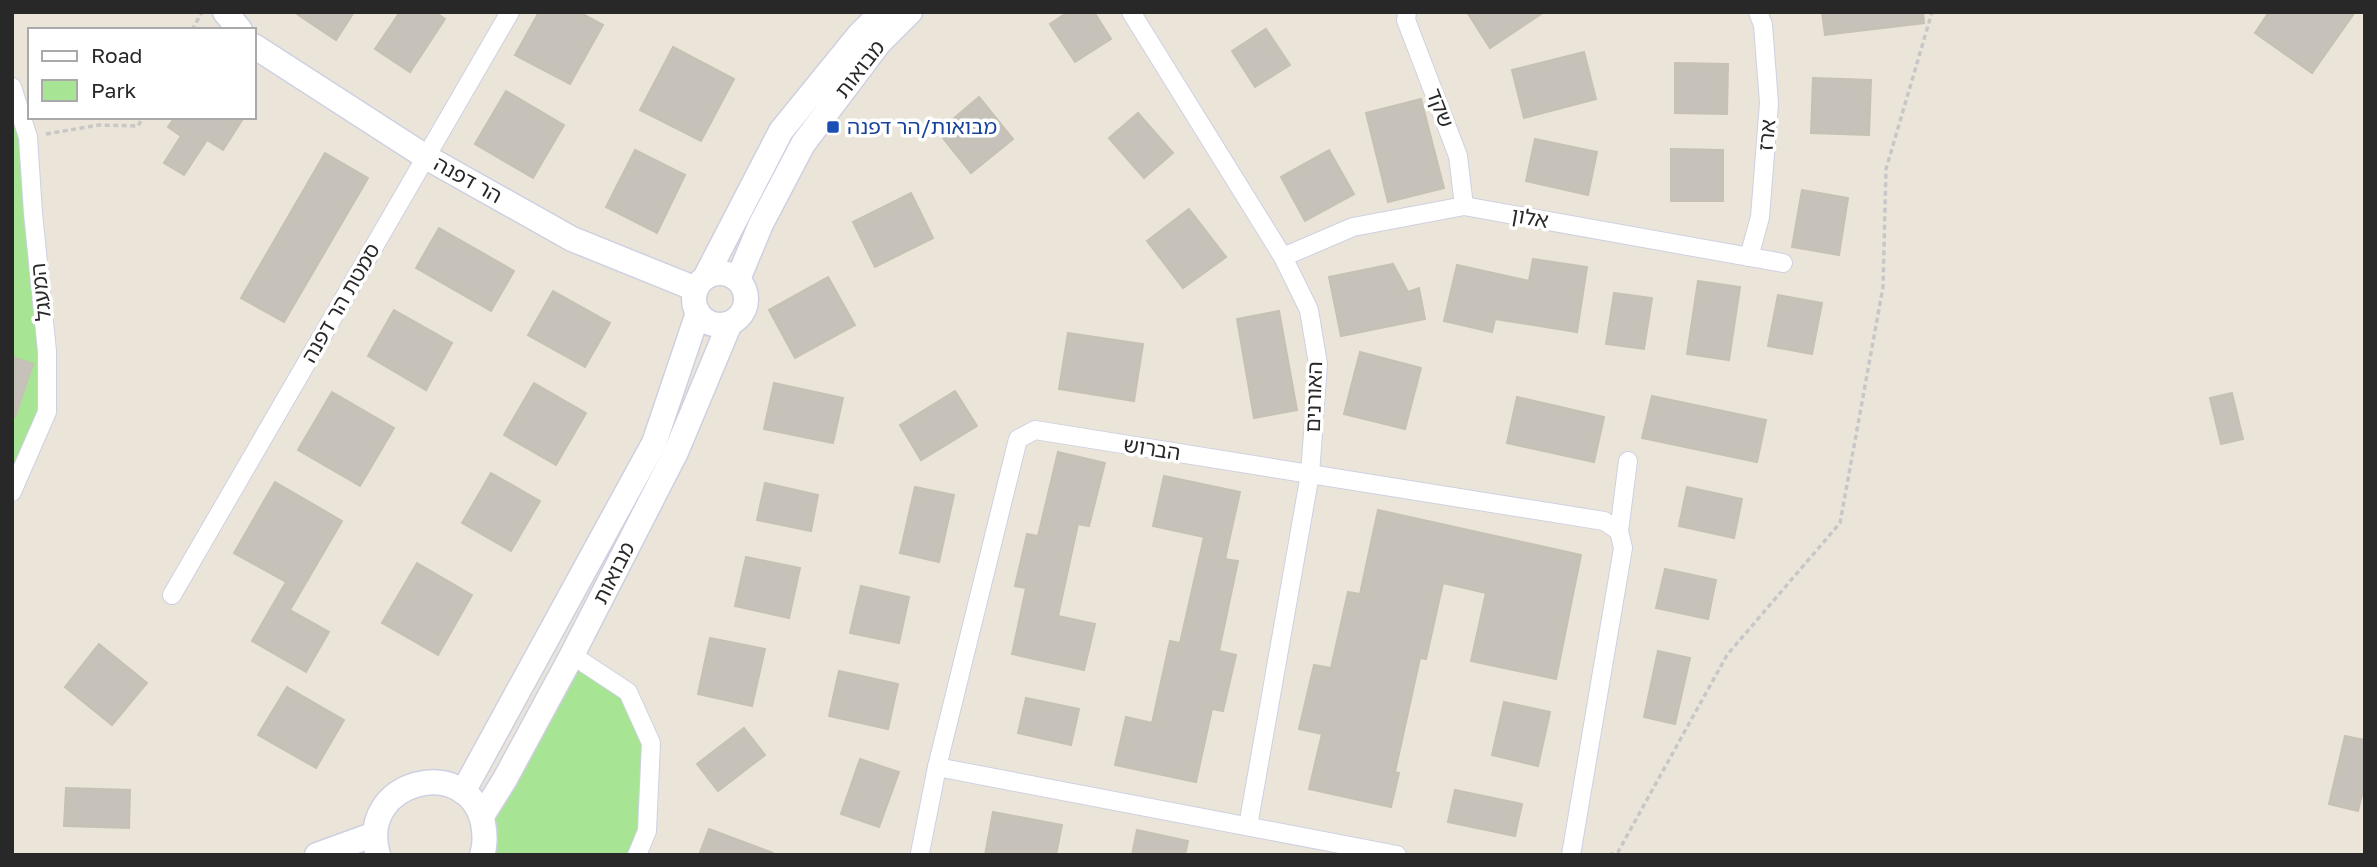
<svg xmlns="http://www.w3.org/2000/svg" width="2377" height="867" font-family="'Golos Text','Noto Sans Hebrew',sans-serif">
<rect width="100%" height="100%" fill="#ebe5d9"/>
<g fill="#a7e494">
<polygon points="12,106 28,137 47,412 12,492"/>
<polygon points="572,655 628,692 651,743 636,855 482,855 505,779"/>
</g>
<g fill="#c6c2b9" stroke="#c6c1b3" stroke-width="2">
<polygon points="294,12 354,12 336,40"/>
<polygon points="400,12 435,12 445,19 410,72 375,49"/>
<polygon points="539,12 579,12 603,25 570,84 515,55"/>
<polygon points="1068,12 1094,12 1111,39 1075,62 1050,24"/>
<polygon points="1467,12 1544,12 1490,48"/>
<polygon points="1822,12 1923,12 1924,23 1825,35"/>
<polygon points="2269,12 2355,12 2312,73 2255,33"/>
<polygon points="1266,29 1290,65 1255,87 1232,51"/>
<polygon points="673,47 734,79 701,141 640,110"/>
<polygon points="1584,52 1596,99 1524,118 1512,70"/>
<polygon points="1675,63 1728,64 1727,114 1675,113"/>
<polygon points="1813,78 1871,80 1869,135 1811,133"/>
<polygon points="506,91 564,125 533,178 475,144"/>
<polygon points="979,97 1013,139 971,173 938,132"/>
<polygon points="1421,99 1444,188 1388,202 1366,113"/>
<polygon points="1138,113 1173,153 1144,178 1109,138"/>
<polygon points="175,117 244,117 223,150 207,140 184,175 164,163 181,136 168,127"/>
<polygon points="1535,139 1597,152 1588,195 1526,181"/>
<polygon points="1671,149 1723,150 1723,201 1671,201"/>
<polygon points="635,150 685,175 657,233 606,207"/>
<polygon points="1329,150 1354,194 1305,221 1281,177"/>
<polygon points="325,153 368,178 284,322 241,298"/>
<polygon points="1802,190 1848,198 1839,255 1792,247"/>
<polygon points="911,193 933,238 875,267 853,222"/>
<polygon points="1189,209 1226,257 1183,288 1147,241"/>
<polygon points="439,228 514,271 491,311 416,268"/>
<polygon points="1533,259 1587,267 1577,332 1495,319 1492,332 1444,321 1457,265 1529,281"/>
<polygon points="1393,264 1408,292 1419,288 1425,319 1341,336 1329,277"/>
<polygon points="828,277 855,325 795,358 769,310"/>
<polygon points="1698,281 1740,287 1729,360 1687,354"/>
<polygon points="553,291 610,323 585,367 528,335"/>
<polygon points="1614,293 1652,298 1644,349 1606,344"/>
<polygon points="1778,295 1822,303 1812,354 1768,346"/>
<polygon points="394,310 452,343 426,390 368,356"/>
<polygon points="1279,311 1297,410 1254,418 1237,319"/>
<polygon points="1068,333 1143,344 1134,401 1059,389"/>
<polygon points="1360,352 1421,368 1405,429 1344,414"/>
<polygon points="12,357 33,364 15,417 12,416"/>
<polygon points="534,383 586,413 556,465 504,435"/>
<polygon points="774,383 843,398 833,443 764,429"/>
<polygon points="955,391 977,426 921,460 900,425"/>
<polygon points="332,392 394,428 360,486 298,450"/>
<polygon points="2232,393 2243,439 2221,444 2210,398"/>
<polygon points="1652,396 1766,420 1757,462 1642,438"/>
<polygon points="1517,397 1604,417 1594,462 1507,443"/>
<polygon points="1058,452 1105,463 1089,526 1078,524 1058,616 1095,624 1084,670 1012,654 1026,588 1015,586 1027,534 1038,536"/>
<polygon points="491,473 540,501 511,551 462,523"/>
<polygon points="1164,476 1240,492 1225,559 1238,561 1219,651 1236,655 1223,711 1212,709 1196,782 1115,765 1126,717 1152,723 1170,641 1180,643 1204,537 1153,526"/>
<polygon points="275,482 342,521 290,610 329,632 306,672 252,641 286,582 234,553"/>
<polygon points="765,483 818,495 811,531 757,520"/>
<polygon points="915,487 954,495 939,562 900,553"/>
<polygon points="1687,487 1742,499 1734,538 1679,526"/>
<polygon points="1378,510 1581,555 1556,679 1471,661 1486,593 1443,583 1426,659 1420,658 1395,772 1399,773 1391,807 1309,789 1322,734 1299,729 1314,665 1331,668 1348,592 1360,594"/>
<polygon points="746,557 800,568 789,618 735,606"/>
<polygon points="417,563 472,595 438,655 382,623"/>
<polygon points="1665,569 1716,580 1708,619 1656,608"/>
<polygon points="861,586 909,597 899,643 850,633"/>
<polygon points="710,638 765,649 752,706 698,694"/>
<polygon points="99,644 147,683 112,725 65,687"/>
<polygon points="1658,651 1690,658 1675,724 1644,717"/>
<polygon points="839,671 898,684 888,729 829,716"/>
<polygon points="287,687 344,720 316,768 258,735"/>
<polygon points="1026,698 1079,709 1071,745 1018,733"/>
<polygon points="1504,702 1550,712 1538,766 1492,755"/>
<polygon points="744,728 765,755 718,791 697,764"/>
<polygon points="2345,736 2365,740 2365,782 2358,811 2329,804"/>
<polygon points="860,759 899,772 879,827 841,814"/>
<polygon points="66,788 130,790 129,828 64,826"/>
<polygon points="1455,790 1522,804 1515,836 1448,822"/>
<polygon points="993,812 1062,825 1056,855 985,855"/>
<polygon points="709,829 773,853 773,855 699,855"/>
<polygon points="1137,830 1188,841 1185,855 1132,855"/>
</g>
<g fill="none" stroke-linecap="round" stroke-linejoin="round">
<defs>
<g id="street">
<polyline points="1131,12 1283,257 1309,310 1318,364 1310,474 1248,826"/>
<polyline points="1407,12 1406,20 1458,156 1464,206"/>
<polyline points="12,87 28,137 33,213 47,351 47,412 12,492"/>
<polyline points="1283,257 1353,227 1464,206 1783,263"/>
<polyline points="1749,257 1760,217 1769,103 1763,25 1758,12"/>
<polyline points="172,595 510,12"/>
<polyline points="572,655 628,692 651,743 647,831 637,855"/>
<polyline points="937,767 1397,855"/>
<polyline points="920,853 937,767 1018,439 1035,430 1604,521 1619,531"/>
<polyline points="1571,855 1623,548 1619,531 1628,461"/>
</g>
<g id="secondary">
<polyline points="225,12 240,30"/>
<polyline points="254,46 426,157 572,239 696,289"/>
<circle cx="720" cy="299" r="26"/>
<polyline points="706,276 781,131 859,35 882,12"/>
<polyline points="738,279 761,224 803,144 879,43 910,12"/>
<polyline points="463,792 654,443 698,313"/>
<polyline points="482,816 505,779 572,655 676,452 730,323"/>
<polyline points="317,855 375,834"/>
<path d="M378,855C356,780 468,753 483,823C485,834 486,844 482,855"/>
</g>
</defs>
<use href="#street" stroke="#ced0e2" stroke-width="20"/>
<use href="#secondary" stroke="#ced0e2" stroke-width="27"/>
<g stroke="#c7c7c7" stroke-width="3.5" stroke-dasharray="5 3.5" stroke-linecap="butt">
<polyline points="192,30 202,12"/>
<polyline points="46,134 99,125 138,126 143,117"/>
<polyline points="1609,855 1618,852 1727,655 1840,523 1883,287 1886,169 1932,12"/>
</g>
<use href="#street" stroke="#fff" stroke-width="18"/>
<use href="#secondary" stroke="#fff" stroke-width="24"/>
</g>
<rect fill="#1a4fb4" stroke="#fff" stroke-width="2.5" x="826" y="120" width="14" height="14" rx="3.5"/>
<g text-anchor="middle" stroke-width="7" stroke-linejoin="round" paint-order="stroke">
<g font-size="21" fill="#282828" stroke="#fff">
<text transform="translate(860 69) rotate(-52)" y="7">מבואות</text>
<text transform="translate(1440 108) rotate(69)" y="7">שקד</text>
<text transform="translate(1767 135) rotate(-85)" y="7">ארז</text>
<text transform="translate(468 180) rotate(29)" y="7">הר דפנה</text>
<text transform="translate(1530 218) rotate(10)" y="7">אלון</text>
<text transform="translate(41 292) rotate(-96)" y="7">המעגל</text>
<text transform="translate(341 303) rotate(-60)" y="7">סמטת הר דפנה</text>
<text transform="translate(1314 397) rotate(-88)" y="7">האורנים</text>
<text transform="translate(1152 449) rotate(9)" y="7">הברוש</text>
<text transform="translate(614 573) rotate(-63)" y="7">מבואות</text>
</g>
<g font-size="21" fill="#164399" stroke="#fff" text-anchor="start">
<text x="847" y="134">מבואות/הר דפנה</text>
</g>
</g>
<rect width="2377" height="867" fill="none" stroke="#282828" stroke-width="28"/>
<rect x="28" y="28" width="228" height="91" fill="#ffffff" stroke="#a9a9a9" stroke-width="2"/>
<rect x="42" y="51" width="35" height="10" fill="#ffffff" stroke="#a9a9a9" stroke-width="2"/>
<text x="91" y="63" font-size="21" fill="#282828">Road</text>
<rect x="42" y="80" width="35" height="21" fill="#a7e494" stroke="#a9a9a9" stroke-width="2"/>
<text x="91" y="98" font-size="21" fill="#282828">Park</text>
</svg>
